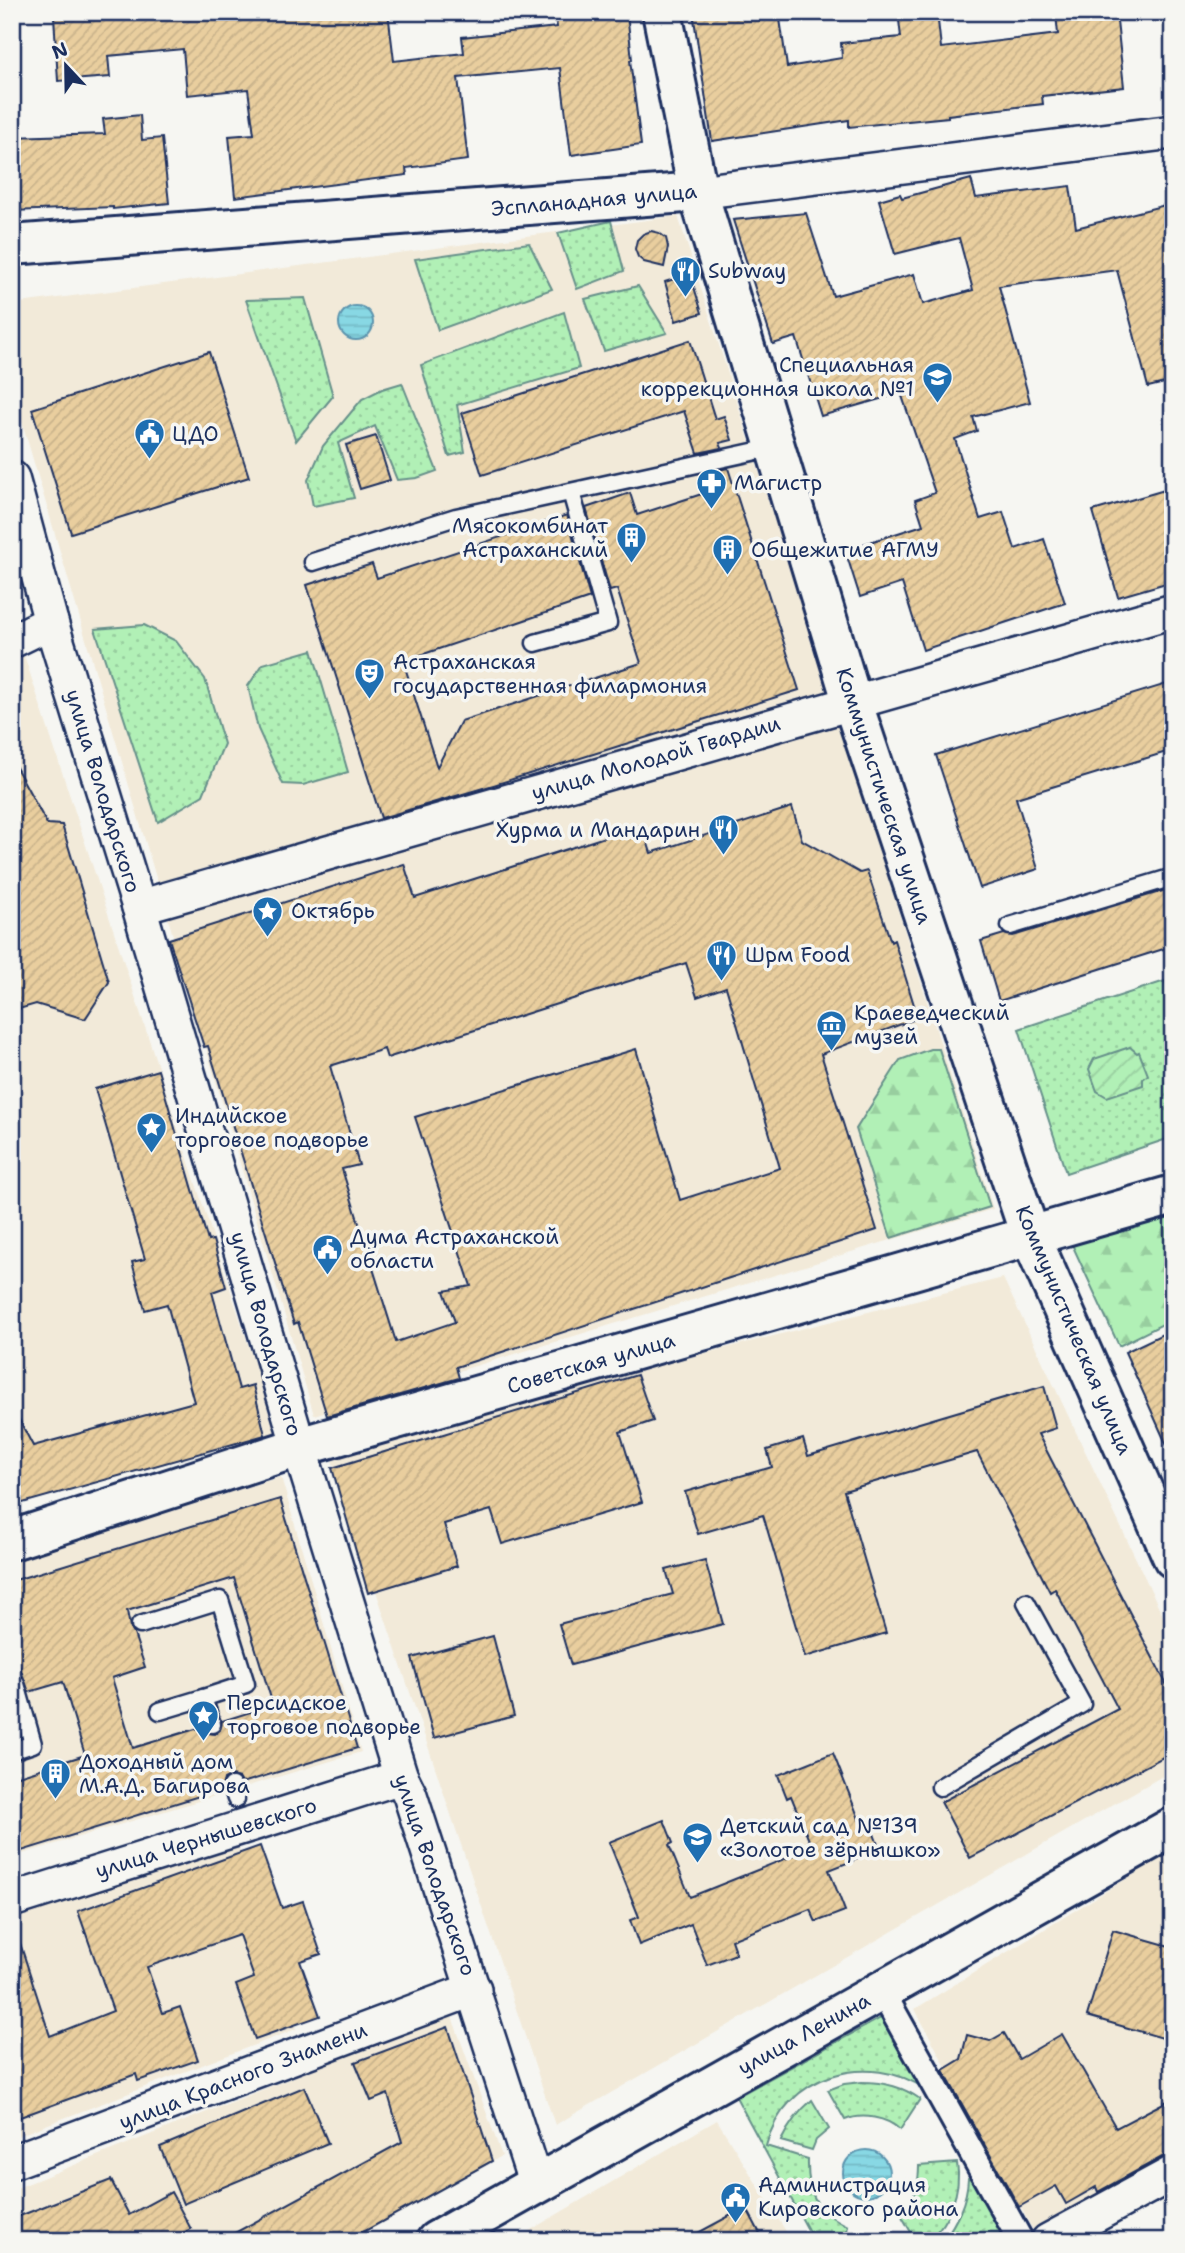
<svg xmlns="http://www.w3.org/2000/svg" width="1185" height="2253" font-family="'Shantell Sans',sans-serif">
<defs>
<pattern id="forest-firs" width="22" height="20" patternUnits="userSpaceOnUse" patternTransform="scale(1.75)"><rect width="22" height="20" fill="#b1f0b6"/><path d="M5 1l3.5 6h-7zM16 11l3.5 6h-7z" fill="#98ce9f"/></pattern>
<pattern id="park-dots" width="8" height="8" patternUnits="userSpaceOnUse" patternTransform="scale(1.75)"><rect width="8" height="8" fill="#b1f0b6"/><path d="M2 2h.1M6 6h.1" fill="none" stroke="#98ce9f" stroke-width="1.8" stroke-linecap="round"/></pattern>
<pattern id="garden-furrows" width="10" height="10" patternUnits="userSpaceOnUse" patternTransform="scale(1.75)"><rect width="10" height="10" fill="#b1f0b6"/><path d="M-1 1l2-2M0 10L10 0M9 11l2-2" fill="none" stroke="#98ce9f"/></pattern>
<pattern id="water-rules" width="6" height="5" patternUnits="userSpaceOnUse" patternTransform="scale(1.75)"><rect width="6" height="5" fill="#88d8e4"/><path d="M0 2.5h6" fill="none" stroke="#75bac6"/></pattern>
<pattern id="building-hatch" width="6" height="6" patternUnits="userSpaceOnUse" patternTransform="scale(1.75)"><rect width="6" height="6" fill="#e9ce9e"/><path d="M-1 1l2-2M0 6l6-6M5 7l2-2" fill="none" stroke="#c7b18a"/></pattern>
</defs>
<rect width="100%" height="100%" fill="#f6f6f2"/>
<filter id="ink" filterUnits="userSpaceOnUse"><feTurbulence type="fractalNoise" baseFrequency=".0143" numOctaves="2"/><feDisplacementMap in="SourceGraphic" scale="14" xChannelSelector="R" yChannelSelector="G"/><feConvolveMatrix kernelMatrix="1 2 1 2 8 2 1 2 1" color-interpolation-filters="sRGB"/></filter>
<g filter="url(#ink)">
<g fill="#f2ead9">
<polygon points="678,216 993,1209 314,1415 12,388 12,304"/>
<polygon points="23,652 277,1433 12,1506 12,658"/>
<polygon points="1003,1278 1173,1637 1173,1770 555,2125 328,1448"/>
<polygon points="281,1477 361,1752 12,1857 12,1556"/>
<polygon points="237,1843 296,2029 12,2138 12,1920"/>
<polygon points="1173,1850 1173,2155 1034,2232 915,2009"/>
<polygon points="451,2014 502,2156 350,2241 12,2241 12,2190"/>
<polygon points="717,2120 792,2241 512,2241"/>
</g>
<g fill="url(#forest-firs)" stroke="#66908a" stroke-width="2">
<polygon points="930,1049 939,1049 990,1207 891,1238 856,1129 900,1060"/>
<polygon points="1173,1208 1173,1319 1119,1346 1069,1238"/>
</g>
<g fill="url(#park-dots)" stroke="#66908a" stroke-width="2">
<polygon points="611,221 624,271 577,289 558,233"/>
<polygon points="529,243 552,289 438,330 415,259"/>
<polygon points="638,286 667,333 604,351 585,299"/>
<polygon points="305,298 333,396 296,441 246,300"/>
<polygon points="564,312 579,368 457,405 465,452 449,456 421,365"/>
<polygon points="402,383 437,471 417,478 397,480 375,426 338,443 354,498 313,506 308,480 323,446 362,399 382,389"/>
<polygon points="144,625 176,641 205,679 224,744 203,795 158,822 95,629"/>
<polygon points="312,650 348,772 303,785 283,784 258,729 248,686 263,664"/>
<polygon points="1165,981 1173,1005 1173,1137 1066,1173 1019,1029"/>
<path d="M886,2015L927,2090C869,2050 784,2074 766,2146L808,2159C807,2195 816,2211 848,2226L845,2241H814L736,2097Z"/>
<path d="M862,2082C883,2082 902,2086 920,2099L900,2130C887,2117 862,2113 845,2120L828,2090L844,2084Z"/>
<path d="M812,2100L829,2129L816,2140L812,2150L781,2141C789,2124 798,2112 812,2100Z"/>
<path d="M957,2163C962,2191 949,2222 928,2241H916L900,2213C915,2200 919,2185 919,2166Z"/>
<path d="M975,2173L1012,2241H943C957,2221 967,2202 968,2178Z"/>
</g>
<polygon fill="url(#garden-furrows)" stroke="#66908a" stroke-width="2" points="1130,1047 1137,1053 1139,1052 1148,1075 1143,1079 1143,1085 1107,1097 1097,1091 1089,1069 1094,1059"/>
<g fill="url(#water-rules)" stroke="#5c94ae" stroke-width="2">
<circle cx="356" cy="323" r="17"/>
<circle cx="866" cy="2173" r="23"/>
</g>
<g fill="url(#building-hatch)" stroke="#1b2f5e" stroke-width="2" fill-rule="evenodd">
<polygon points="116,12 388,12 394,61 464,53 462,37 557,27 555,12 627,12 632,60 630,60 641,145 571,155 560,68 458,78 468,160 406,168 407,175 235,197 229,136 254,134 248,89 187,95 183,49 108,56 110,77 58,81 54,16"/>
<polygon points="693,12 779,12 787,67 842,58 841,43 901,37 898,12 937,12 941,48 1058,34 1056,14 1116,12 1124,87 1042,96 1043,104 948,115 948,117 849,127 849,120 712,141"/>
<polygon points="140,115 142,140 162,138 169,203 113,209 113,207 12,211 12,137 105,134 103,119"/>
<polygon points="971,179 976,198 1070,186 1076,228 1173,203 1173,381 1148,387 1117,270 999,286 1030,402 973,417 977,431 955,439 980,519 1003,512 1015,549 1044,539 1065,603 923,650 902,583 860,597 845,550 923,525 915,500 935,493 901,393 821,416 796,337 773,344 733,220 806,213 833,296 914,274 923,304 973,290 959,238 895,254 879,200 900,194 902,198"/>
<polygon points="651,231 659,233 666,238 668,247 664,267 644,262 638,257 635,249 637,240 643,234"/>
<polygon points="690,274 702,313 676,321 665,282"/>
<polygon points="690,340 715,419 724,416 732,440 720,443 722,448 698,453 684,411 482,475 462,413"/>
<polygon points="209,352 249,477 71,533 32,409"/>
<polygon points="376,436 390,480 360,489 346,445"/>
<polygon points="728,468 799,690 497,784 381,818 307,585 372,564 377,578 567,515 590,598 403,661 437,767 461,721 641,663 617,589 610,591 586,508 630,493 637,515 711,491 705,473"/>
<polygon points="1168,489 1173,505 1173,581 1118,597 1093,511"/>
<polygon points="1173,682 1173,750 1016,798 1038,869 980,888 936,755"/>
<polygon points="12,760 47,824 62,825 109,982 85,1019 36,1004 12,1011"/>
<path d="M792,807L802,840L860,873L867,871L891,942L894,940L918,1018L821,1054L877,1230L456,1367L459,1378L327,1416L298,1322L294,1324L208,1046L204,1047L169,939L404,864L415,898L642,825L651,853ZM686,963L697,997L726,987L780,1168L680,1200L636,1049L415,1117L471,1286L444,1291L455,1322L396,1342L342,1169L359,1165L330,1066L384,1049L387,1058Z"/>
<polygon points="1173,888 1173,946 999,1001 981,941 1004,934 1013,936"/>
<polygon points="158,1070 208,1241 213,1240 226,1287 212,1292 239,1389 253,1385 265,1435 12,1506 12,1406 33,1446 194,1402 167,1304 145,1310 132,1262 145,1259 95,1089"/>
<polygon points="1173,1329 1173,1459 1125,1352"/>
<polygon points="637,1375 653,1421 620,1432 642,1502 502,1544 491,1510 444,1524 457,1566 368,1593 332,1468"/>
<polygon points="1044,1386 1056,1428 1038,1434 1173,1697 1173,1752 970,1858 941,1802 1118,1709 1055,1589 1050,1592 977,1452 844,1491 886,1633 805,1657 763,1515 698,1534 685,1492 772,1467 767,1450 803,1439 808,1456"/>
<path d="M280,1499L357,1748L242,1783L239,1778L230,1776L224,1779L222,1789L12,1854V1778L85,1755L63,1682L29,1692L17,1660L12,1661V1581ZM234,1578L273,1705L222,1721L220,1730L215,1734L206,1732L202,1727L133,1748L112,1678L145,1667L134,1634L130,1627L127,1611Z"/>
<polygon points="705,1560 723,1624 571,1665 559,1624 673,1594 666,1570"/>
<polygon points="493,1636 514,1716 434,1738 412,1658"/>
<polygon points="833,1753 863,1829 871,1826 880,1850 829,1870 845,1911 816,1922 810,1909 731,1940 736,1954 707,1965 691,1924 639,1945 630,1920 639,1917 609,1842 664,1820 673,1843 669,1845 690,1897 812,1848 791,1796 787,1798 778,1775"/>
<polygon points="260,1846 282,1908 303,1901 321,1954 300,1961 320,2016 255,2039 236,1985 254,1978 239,1935 147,1967 163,2013 180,2007 198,2060 138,2081 136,2074 12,2120 12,1935 17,1934 50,2036 113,2011 78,1911"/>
<polygon points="1113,1930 1173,1947 1173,2041 1087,2016"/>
<polygon points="448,2027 492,2161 347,2241 220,2241 402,2142 388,2094 371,2101 355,2062"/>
<polygon points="1004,2033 1019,2059 1062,2034 1116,2128 1173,2098 1173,2154 1164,2156 1098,2192 1096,2187 1066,2204 1056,2186 1019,2207 943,2070 961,2059 967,2035 990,2041"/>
<polygon points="304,2087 328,2143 183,2204 160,2147"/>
<polygon points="111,2180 129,2215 171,2192 191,2229 168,2241 12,2241 12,2219"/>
<polygon points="746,2207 764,2241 683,2241"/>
</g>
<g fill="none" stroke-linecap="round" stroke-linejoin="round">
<defs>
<g id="service">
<polyline points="313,562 456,517 775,447"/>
<polyline points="535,643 608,623 571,492"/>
<polyline points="1010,926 1173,877"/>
<polyline points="140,1625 220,1600 246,1684 203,1698 212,1724"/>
<polyline points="12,1685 16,1684 33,1744 12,1751"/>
<polyline points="160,1711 203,1698"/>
<polyline points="232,1786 236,1799"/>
<polyline points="940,1787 1082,1704 1026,1602"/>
</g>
<polyline id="pedestrian" points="889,2004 1021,2241"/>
<g id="minor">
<polyline points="698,192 1173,132"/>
<polyline points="12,478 51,622 139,907 299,1447 401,1777 410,1795 536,2185"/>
<polyline points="12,641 51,622"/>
<polyline points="139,907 1173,611"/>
<polyline points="12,1900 401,1777"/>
<polyline points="12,2162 474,1989"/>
<polyline points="1048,2241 1173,2173"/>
</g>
<g id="tertiary">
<polyline points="12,245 698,192"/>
<polyline points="12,1540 299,1447 1173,1195"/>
</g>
<g id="secondary">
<polyline points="662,12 698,192 852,701 1030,1235 1173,1558"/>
<polyline points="436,2241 1173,1827"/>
</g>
</defs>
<use href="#service" stroke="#1b2f5e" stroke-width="21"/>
<use href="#pedestrian" stroke="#1b2f5e" stroke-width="30"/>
<use href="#minor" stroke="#1b2f5e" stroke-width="38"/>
<use href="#tertiary" stroke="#1b2f5e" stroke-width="44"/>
<use href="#secondary" stroke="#1b2f5e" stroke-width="44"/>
<use href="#service" stroke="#f6f6f2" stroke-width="16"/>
<use href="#pedestrian" stroke="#f6f6f2" stroke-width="24"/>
<use href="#minor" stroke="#f6f6f2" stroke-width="33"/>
<use href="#tertiary" stroke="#f6f6f2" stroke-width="38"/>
<use href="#secondary" stroke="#f6f6f2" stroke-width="38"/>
</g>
</g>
<defs>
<symbol id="restaurant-pin" viewBox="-11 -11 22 30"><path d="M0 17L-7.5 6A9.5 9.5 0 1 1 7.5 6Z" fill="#1f6fb2" stroke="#f6f6f2"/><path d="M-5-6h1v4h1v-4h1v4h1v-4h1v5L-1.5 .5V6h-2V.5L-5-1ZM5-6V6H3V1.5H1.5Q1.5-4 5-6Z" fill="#fff"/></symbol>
<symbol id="school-pin" viewBox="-11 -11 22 30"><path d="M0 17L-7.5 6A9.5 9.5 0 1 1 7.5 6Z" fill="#1f6fb2" stroke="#f6f6f2"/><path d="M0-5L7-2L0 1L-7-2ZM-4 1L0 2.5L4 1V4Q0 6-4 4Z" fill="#fff"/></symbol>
<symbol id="civic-pin" viewBox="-11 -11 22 30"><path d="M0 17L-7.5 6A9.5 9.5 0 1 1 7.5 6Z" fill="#1f6fb2" stroke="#f6f6f2"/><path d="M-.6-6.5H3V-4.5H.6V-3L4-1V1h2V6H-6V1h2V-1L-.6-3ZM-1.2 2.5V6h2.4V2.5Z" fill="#fff"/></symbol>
<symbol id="pharmacy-pin" viewBox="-11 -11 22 30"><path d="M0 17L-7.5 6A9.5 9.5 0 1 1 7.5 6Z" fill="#1f6fb2" stroke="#f6f6f2"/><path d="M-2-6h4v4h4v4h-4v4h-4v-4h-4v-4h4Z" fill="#fff"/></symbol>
<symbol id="building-pin" viewBox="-11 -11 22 30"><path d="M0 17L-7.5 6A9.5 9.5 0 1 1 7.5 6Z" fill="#1f6fb2" stroke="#f6f6f2"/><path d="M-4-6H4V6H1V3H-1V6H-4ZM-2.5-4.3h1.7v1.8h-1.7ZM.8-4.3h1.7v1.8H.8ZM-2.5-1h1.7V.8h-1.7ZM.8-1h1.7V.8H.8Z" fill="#fff"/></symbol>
<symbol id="theatre-pin" viewBox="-11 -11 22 30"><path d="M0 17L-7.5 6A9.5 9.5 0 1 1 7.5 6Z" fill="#1f6fb2" stroke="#f6f6f2"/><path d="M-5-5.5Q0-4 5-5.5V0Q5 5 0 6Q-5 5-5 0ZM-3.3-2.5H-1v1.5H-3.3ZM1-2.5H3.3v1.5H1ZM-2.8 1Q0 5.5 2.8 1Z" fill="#fff"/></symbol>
<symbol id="sight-pin" viewBox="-11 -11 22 30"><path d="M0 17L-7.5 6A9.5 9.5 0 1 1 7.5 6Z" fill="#1f6fb2" stroke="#f6f6f2"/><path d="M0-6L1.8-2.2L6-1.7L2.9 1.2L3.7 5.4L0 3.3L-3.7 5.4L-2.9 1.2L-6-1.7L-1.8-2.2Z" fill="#fff"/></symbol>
<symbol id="museum-pin" viewBox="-11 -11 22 30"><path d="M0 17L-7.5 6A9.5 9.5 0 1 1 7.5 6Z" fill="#1f6fb2" stroke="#f6f6f2"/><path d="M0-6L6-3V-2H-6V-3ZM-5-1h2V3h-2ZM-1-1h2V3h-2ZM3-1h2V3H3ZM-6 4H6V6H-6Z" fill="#fff"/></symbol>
</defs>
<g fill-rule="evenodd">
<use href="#restaurant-pin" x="668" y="254" width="35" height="47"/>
<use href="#school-pin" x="920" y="360" width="35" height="47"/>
<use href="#civic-pin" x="132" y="416" width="35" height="47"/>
<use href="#pharmacy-pin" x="694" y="466" width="35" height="47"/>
<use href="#building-pin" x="614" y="520" width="35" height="47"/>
<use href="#building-pin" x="710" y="532" width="35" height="47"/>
<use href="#theatre-pin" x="352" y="656" width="35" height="47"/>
<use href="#restaurant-pin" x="706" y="812" width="35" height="47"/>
<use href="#sight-pin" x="250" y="894" width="35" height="47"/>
<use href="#restaurant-pin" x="704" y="938" width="35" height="47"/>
<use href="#museum-pin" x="814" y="1008" width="35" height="47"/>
<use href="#sight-pin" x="134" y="1110" width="35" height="47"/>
<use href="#civic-pin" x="310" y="1232" width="35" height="47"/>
<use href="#sight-pin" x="186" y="1698" width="35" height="47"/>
<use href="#building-pin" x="38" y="1756" width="35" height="47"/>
<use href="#school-pin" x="680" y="1820" width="35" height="47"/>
<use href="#civic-pin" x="718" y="2180" width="35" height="47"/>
</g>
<g text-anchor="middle" stroke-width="7" stroke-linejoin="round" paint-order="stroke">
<g font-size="21" fill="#1b2f5e" stroke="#f6f6f2">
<text transform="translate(594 200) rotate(-5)" y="7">Эспланадная улица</text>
<text transform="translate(656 758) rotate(-16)" y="7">улица Молодой Гвардии</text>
<text transform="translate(103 791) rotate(73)" y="7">улица Володарского</text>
<text transform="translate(884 796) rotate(72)" y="7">Коммунистическая улица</text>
<text transform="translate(1074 1330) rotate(67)" y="7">Коммунистическая улица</text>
<text transform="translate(266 1334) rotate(74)" y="7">улица Володарского</text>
<text transform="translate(591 1363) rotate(-16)" y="7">Советская улица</text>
<text transform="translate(206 1838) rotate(-17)" y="7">улица Чернышевского</text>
<text transform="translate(435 1875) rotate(71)" y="7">улица Володарского</text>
<text transform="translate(804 2034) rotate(-29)" y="7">улица Ленина</text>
<text transform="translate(243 2076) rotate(-21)" y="7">улица Красного Знамени</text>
</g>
<g font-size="21" fill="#1b2f5e" stroke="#f6f6f2" text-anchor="start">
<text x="708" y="278">Subway</text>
<text x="914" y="372" text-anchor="end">Специальная<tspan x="914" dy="24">коррекционная школа №1</tspan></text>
<text x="172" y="441">ЦДО</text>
<text x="734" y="490">Магистр</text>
<text x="608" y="533" text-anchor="end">Мясокомбинат<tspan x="608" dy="24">Астраханский</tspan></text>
<text x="751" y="557">Общежитие АГМУ</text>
<text x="393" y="669">Астраханская<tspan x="393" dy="24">государственная филармония</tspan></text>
<text x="700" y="837" text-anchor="end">Хурма и Мандарин</text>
<text x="291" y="918">Октябрь</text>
<text x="745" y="962">Шрм Food</text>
<text x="854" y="1020">Краеведческий<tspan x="854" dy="24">музей</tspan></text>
<text x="175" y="1123">Индийское<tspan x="175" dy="24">торговое подворье</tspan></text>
<text x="350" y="1244">Дума Астраханской<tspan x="350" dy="24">области</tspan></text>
<text x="227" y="1710">Персидское<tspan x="227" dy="24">торговое подворье</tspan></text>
<text x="79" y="1769">Доходный дом<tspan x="79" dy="24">М.А.Д. Багирова</tspan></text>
<text x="720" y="1833">Детский сад №139<tspan x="720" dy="24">«Золотое зёрнышко»</tspan></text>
<text x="758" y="2192">Администрация<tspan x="758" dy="24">Кировского района</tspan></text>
</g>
</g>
<rect width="1185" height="2253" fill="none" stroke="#f6f6f2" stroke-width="42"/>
<rect x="21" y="21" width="1143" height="2211" fill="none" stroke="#1b2f5e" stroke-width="2.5" filter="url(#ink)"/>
<g transform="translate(66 66) rotate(338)" stroke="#f6f6f2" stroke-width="5" paint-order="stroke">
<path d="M0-5L12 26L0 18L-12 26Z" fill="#1b2f5e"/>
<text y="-10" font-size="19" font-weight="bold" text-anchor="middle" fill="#1b2f5e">N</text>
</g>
</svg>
